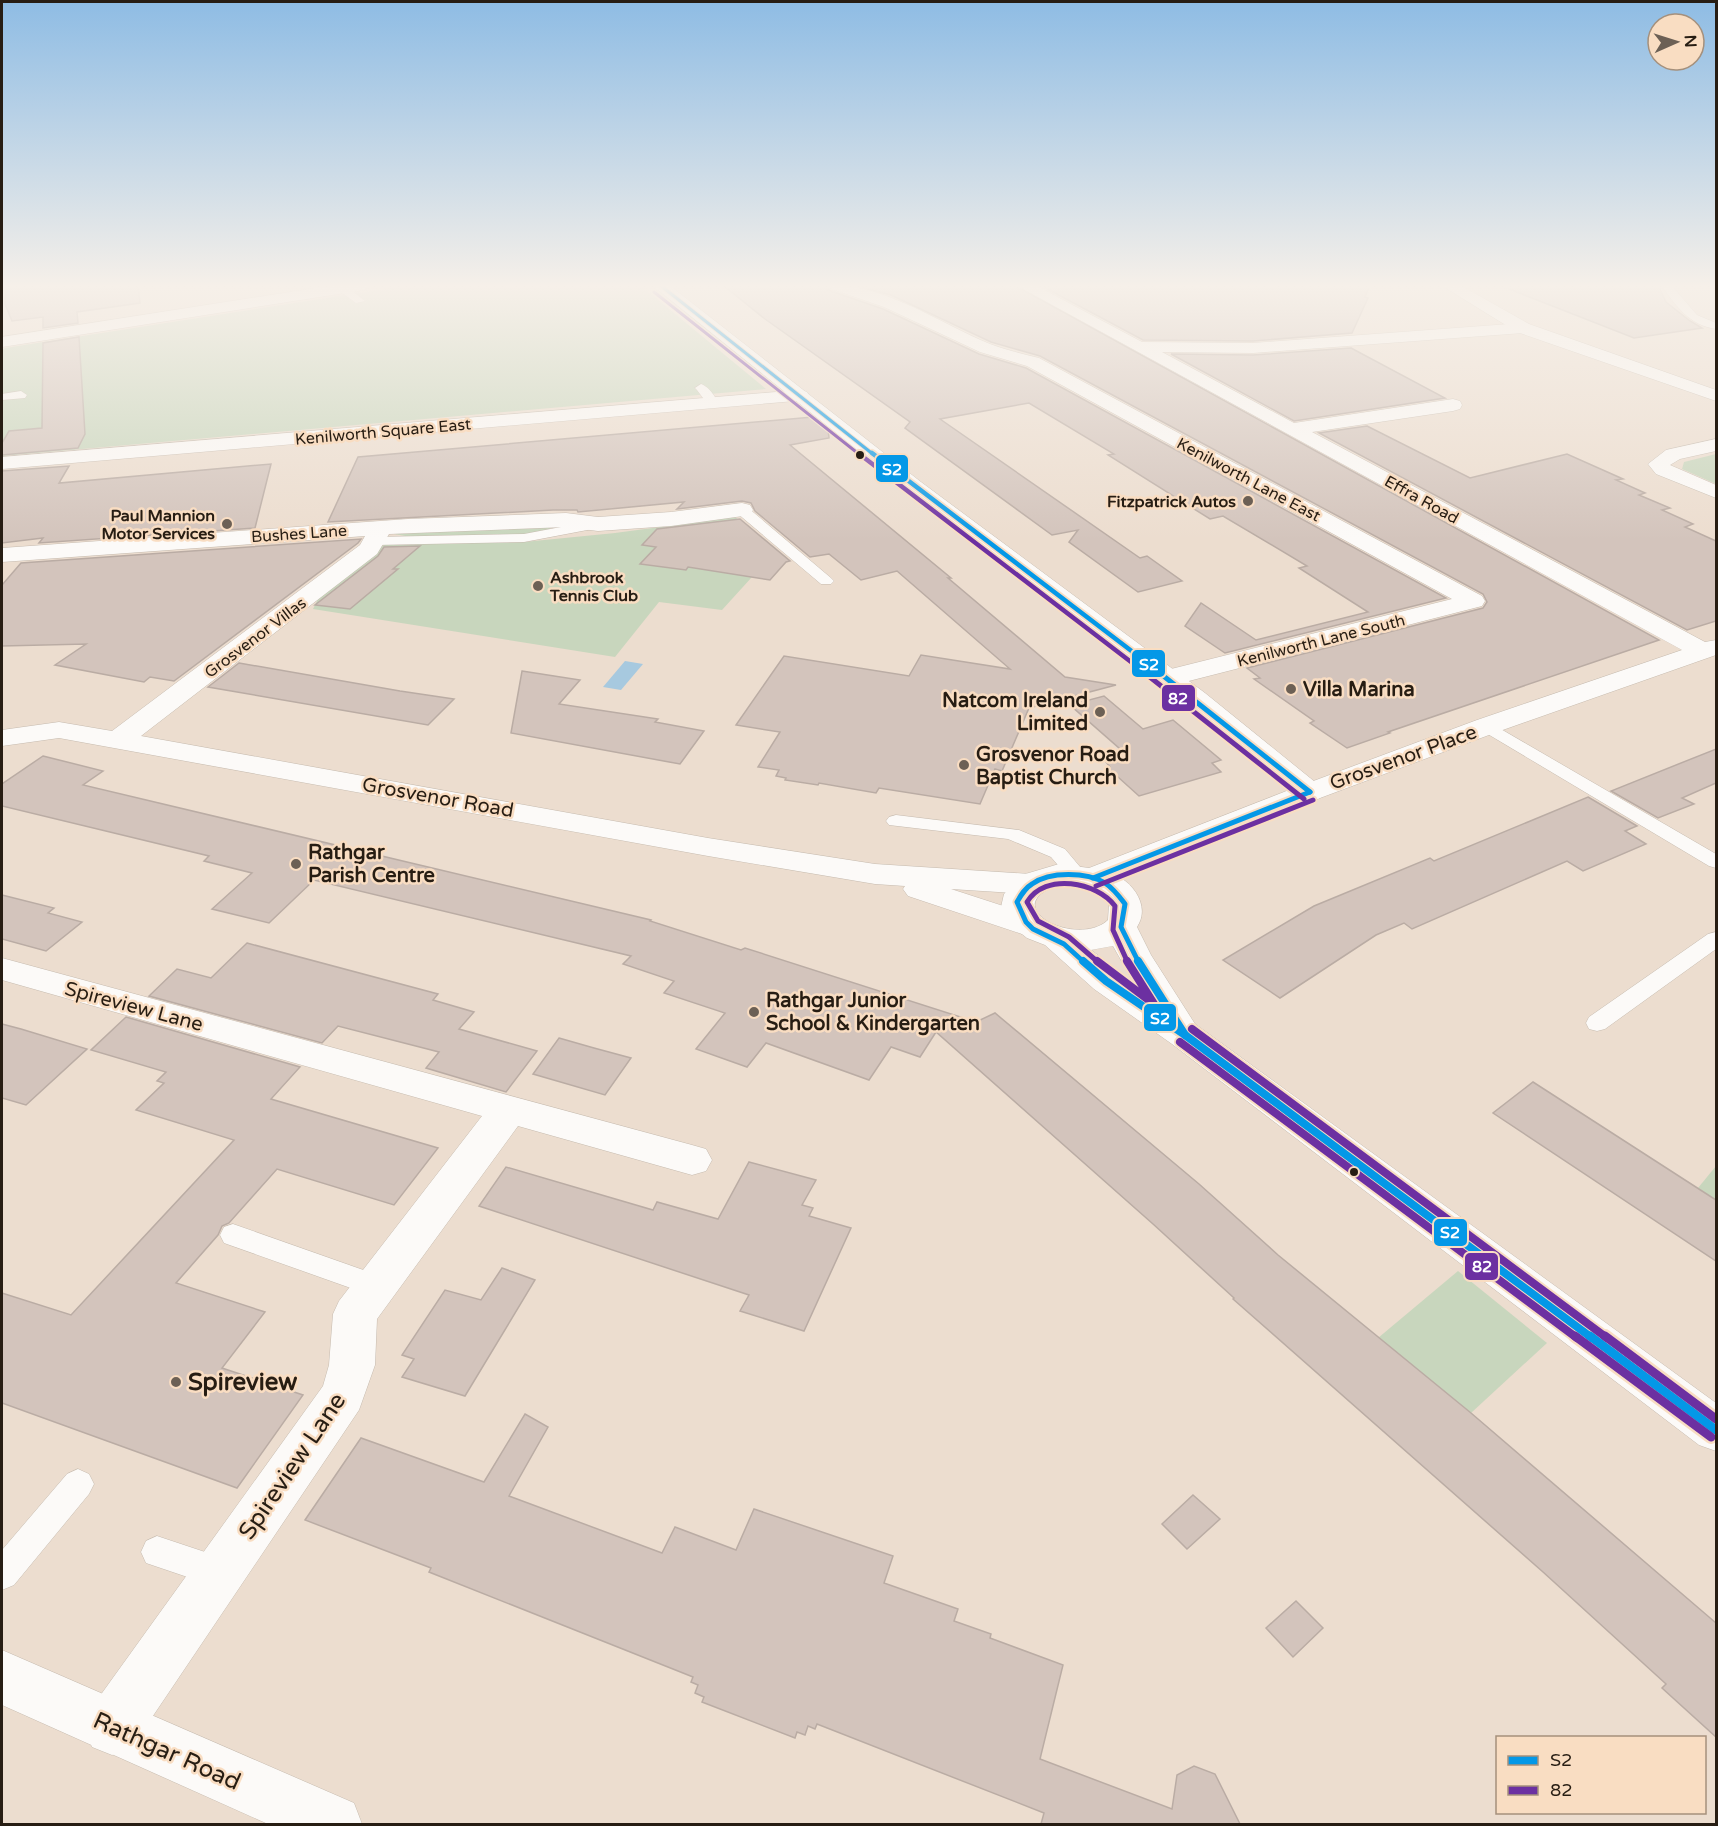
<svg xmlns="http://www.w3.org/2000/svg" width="1718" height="1826" font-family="'Varela Round',sans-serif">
<rect width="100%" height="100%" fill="#ecddcf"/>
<g fill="#c8d6bd">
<polygon points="411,285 640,285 766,389 2,456 2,350 5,348"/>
<polygon points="1716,454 1716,484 1682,469 1684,462"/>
<polygon points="735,517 772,547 752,577 722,610 659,602 615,657 313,609 320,595 385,544 524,542 615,533"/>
<polygon points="549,527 552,531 532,534 411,537 394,534 396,531"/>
<polygon points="1716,1166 1716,1200 1698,1188"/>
<polygon points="1458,1271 1547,1343 1471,1413 1378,1338"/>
</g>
<polygon fill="#a7c9df" points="625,661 643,664 621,690 603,687"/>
<g fill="#d3c4bc" stroke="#baaca4" stroke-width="1.5">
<polygon points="6,285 138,285 140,303 77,312 78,323 43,328 43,317 12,321 5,304"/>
<polygon points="723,285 824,285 828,290 883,309 979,354 1026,368 1446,598 1225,653 1185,626 1201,603 1256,640 1368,612 1299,568 1307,566 1223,516 1210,519 1108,455 1114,454 1029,403 940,419 1140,558 1147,556 1182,581 1138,592 1069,542 1078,530 1052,535 905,428 910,422 765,319"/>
<polygon points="853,285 1014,285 1659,640 1388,732 1390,733 1347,748 1310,723 1314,721 1254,679 1260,678 1247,668 1483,608 1487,602 1483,594 1040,356 991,342 891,295"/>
<polygon points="1040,285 1370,285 1365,297 1368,298 1352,333 1253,341 1143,340"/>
<polygon points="1504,285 1658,285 1666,302 1690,321 1702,328 1634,338 1504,287"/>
<polygon points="79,337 85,434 78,448 2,455 2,443 9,431 42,428 43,343"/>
<polygon points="1351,348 1445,398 1294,421 1171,354 1253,355"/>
<polygon points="813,417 828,429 829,438 790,445 951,578 948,578 1065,677 1116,685 1029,708 1002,771 995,769 980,804 879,788 876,793 819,783 818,785 785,780 786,778 776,776 779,770 758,767 780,732 736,725 784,656 909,676 921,655 1010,669 897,571 861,580 829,554 810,557 755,511 751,503 742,501 677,509 684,502 578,512 577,510 553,510 328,522 358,457"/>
<polygon points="1367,426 1470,478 1567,454 1623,479 1616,480 1645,493 1639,495 1670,508 1662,510 1693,524 1685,527 1716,541 1716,621 1687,630 1319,433"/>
<polygon points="271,464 255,528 39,543 43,538 2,543 2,471 69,466 59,483"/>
<polygon points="740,519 790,561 786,562 770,580 688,567 686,570 640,564 656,547 642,545 657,529"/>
<polygon points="361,539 358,543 174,681 150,677 144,682 55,665 86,644 2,646 2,585 21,563"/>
<polygon points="420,546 393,569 398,569 350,609 315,605 378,556 384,547"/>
<polygon points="239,663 400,691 454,699 428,725 208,687"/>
<polygon points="522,671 580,680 559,704 658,719 655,722 704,731 680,764 511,733"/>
<polygon points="1104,696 1143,729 1173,720 1221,760 1212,763 1221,772 1139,796 1108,768 1110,767 1106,762 1128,756 1070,705"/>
<polygon points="1716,749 1716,783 1682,798 1694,804 1658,818 1611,791"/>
<polygon points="43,756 103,771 83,785 651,920 650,921 741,950 745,948 976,1022 995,1013 1199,1184 1278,1255 1471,1413 1716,1623 1716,1737 1662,1688 1666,1684 1543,1572 1233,1299 1234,1298 1153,1224 936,1032 920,1057 891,1047 869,1080 766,1043 747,1067 696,1049 725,1013 664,993 674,981 623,964 631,956 314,880 269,923 212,909 252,873 204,861 209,856 2,806 2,784"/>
<polygon points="1588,797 1637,826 1625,831 1646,844 1583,871 1567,861 1412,929 1404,923 1376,935 1280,998 1223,960 1314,906 1430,858 1434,861"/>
<polygon points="2,895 54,908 48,913 82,922 46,951 2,939"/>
<polygon points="247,943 438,994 433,1000 474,1012 459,1029 537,1051 506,1092 426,1068 439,1052 338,1026 322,1043 149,996 177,969 211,978"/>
<polygon points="126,1017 300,1067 271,1099 438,1148 394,1205 277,1169 229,1223 222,1226 218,1235 176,1283 265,1312 222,1368 303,1395 237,1488 2,1403 2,1293 71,1315 234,1140 136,1110 164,1083 157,1081 166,1072 91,1050"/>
<polygon points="2,1024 21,1029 87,1049 26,1105 2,1098"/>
<polygon points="559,1038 594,1048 631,1058 605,1095 533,1074"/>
<polygon points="1533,1082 1716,1200 1716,1261 1493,1113"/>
<polygon points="749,1162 816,1180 802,1205 813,1208 809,1216 851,1228 804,1331 740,1311 749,1295 479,1206 506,1167 653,1210 657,1202 718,1219"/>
<polygon points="502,1268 535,1280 465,1396 402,1377 414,1359 402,1355 445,1290 481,1300"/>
<polygon points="525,1414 548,1427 509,1496 662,1553 675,1527 736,1550 754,1509 893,1556 884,1583 958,1609 954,1621 991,1634 990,1638 1063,1665 1040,1759 1172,1809 1177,1775 1194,1766 1215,1774 1240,1824 1041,1824 1044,1813 817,1724 815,1729 808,1726 805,1735 797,1732 795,1738 702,1702 704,1697 695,1693 698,1685 691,1682 693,1677 429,1572 431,1568 305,1520 361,1438 484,1482"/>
<polygon points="1193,1495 1220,1519 1187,1549 1162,1524"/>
<polygon points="1296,1601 1323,1628 1293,1657 1266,1628"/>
</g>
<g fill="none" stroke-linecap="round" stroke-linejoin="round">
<defs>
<g id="service">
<path d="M1661,285H1671L1697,315L1716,323V329C1689,325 1676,306 1661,285Z"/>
<polygon points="338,286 346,286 365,301 356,303 338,290"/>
<path d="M701,384C708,386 719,399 717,406H709L697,390L695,388Z"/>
<polygon points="21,391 27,395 25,398 2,400 2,394"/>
<polygon points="742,506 747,507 831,578 834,581 831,584 821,584 737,513 735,510 737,507"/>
<polygon points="598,520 605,524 603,527 524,542 375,545 368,541 375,537 524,534"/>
<polygon points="1487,721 1716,854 1716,868 1709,866 1481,730 1478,726 1481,722"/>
<polygon points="896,815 1019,830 1065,849 1086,874 1083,878 1076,880 1069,878 1051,857 1008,839 889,825 886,821 889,817"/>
<polygon points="1716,932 1716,949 1605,1029 1597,1031 1589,1029 1586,1023 1589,1017 1708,934"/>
<polygon points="233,1224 386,1278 390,1286 386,1294 376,1297 224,1243 220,1235 224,1227"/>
<polygon points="78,1469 89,1474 94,1484 89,1494 14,1585 2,1590 2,1550 67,1474"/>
<polygon points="157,1536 232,1561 236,1572 232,1583 220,1588 146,1563 141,1552 146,1541"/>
</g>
<g id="minor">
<polygon points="335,285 372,285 364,290 2,347 2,337"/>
<path d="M826,285C884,283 939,323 990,344C1006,350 1023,354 1039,358L1482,596L1485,601L1482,606L1177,684L1168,686L1159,684L1155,678L1159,672L1452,599L1027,366L980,352L884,307L829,288Z"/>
<polygon points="1016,285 1035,285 1142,342 1253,343 1523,323 1529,324 1531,328 1523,333 1253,353 1162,352 1294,423 1453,399 1460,401 1462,405 1460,409 1453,411 1312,432 1705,642 1716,640 1716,655 1497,732 1320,798 1310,801 1300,798 1295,792 1300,786 1477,720 1682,650"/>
<polygon points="800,390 807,392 809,396 807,400 2,469 2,457"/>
<polygon points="1716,439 1716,451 1680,459 1670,465 1716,485 1716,498 1656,474 1648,464 1666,450"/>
<polygon points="742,503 750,505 753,510 750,515 671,526 598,531 566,527 389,534 377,554 141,736 708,838 875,864 1030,874 1041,877 1046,884 1041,891 1030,894 951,889 1040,918 1045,925 1040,932 1028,936 908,896 903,889 905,886 875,884 708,856 59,738 2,746 2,730 59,722 112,731 360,545 365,536 2,562 2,548 408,519 566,513 598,517 671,512"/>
<polygon points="2,958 692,1145 706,1149 712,1160 706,1171 692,1175 518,1126 377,1319 375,1365 359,1410 132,1747 112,1755 92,1747 84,1727 92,1707 323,1386 329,1365 333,1314 339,1301 482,1116 2,980"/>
</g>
<g id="tertiary">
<path d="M652,285H669L921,482L1205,693L1320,786L1325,792L1320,798L1121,878C1137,888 1149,909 1137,927L1151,955L1195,1024L1716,1403V1451L1699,1445L1172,1044L1094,989L1045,945L1027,938L1013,927L1001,907L1004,894L1022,875L1059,864L1089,868L1289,790L1185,705L907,490ZM1061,884C1078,885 1100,887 1109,904L1108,920C1077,949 992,906 1061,884ZM1113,946L1134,983L1091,950Z"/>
<polygon points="1441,285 1460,285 1529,324 1716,390 1716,401 1517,332"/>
</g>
<polygon id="secondary" points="2,1650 354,1803 362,1824 268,1824 2,1705"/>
</defs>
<use href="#service" stroke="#c6bbaf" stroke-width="1"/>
<use href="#minor" stroke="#c6bbaf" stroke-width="1"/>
<use href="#tertiary" stroke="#c6bbaf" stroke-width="1"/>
<use href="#secondary" stroke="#c6bbaf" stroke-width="1"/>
<use href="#service" fill="#fcfaf8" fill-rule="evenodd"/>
<use href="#minor" fill="#fcfaf8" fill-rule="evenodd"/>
<use href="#tertiary" fill="#fcfaf8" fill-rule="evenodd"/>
<use href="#secondary" fill="#fcfaf8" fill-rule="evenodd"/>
<defs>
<polyline id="bus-1-far4" points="660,285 874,455"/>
<polyline id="bus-1-far3" points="872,453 1163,675"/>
<g id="bus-1-far2">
<polyline points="1161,674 1310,792"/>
<polyline points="1093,878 1310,792"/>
<path d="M1085,963L1064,944L1033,929L1026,922L1017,902C1021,895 1025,888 1032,884C1050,871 1087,872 1105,883C1114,889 1119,896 1125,904L1121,927L1139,963"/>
</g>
<g id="bus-1-far1">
<polyline points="1083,961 1106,981 1185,1035 1138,961"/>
<polyline points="1185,1035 1592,1338"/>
</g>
<polyline id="bus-1" points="1590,1336 1716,1430"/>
<polyline id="bus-2-far4" points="654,292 860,455"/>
<polyline id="bus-2-far3" points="858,453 1148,675"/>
<g id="bus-2-far2">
<polyline points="1146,674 1304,799"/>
<polyline points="1096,886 1313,800"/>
<path d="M1099,963L1069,937L1038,921L1027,902C1045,872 1097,882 1115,906L1113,930L1128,963"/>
</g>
<g id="bus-2-far1">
<polyline points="1097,961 1154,1004 1127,961"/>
<polyline points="1192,1029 1607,1338"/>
<polyline points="1180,1042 1577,1338"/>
</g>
<g id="bus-2">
<polyline points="1575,1336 1711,1437"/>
<polyline points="1605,1336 1716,1419"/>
</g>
</defs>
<use href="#bus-1-far4" stroke="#f9ddc2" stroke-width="5"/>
<use href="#bus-1-far3" stroke="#f9ddc2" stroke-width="8"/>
<use href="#bus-1-far2" stroke="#f9ddc2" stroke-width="9"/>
<use href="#bus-1-far1" stroke="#f9ddc2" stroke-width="12"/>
<use href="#bus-1" stroke="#f9ddc2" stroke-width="14"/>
<use href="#bus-2-far4" stroke="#f9ddc2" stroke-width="5"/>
<use href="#bus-2-far3" stroke="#f9ddc2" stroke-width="8"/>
<use href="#bus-2-far2" stroke="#f9ddc2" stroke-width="9"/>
<use href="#bus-2-far1" stroke="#f9ddc2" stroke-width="12"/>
<use href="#bus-2" stroke="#f9ddc2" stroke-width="14"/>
<use href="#bus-1-far4" stroke="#0498e7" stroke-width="3"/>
<use href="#bus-1-far3" stroke="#0498e7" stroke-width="4.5"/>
<use href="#bus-1-far2" stroke="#0498e7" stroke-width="5"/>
<use href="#bus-1-far1" stroke="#0498e7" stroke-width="8"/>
<use href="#bus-1" stroke="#0498e7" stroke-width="9"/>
<use href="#bus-2-far4" stroke="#6c30a1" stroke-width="3"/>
<use href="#bus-2-far3" stroke="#6c30a1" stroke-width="4.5"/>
<use href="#bus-2-far2" stroke="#6c30a1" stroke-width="5"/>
<use href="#bus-2-far1" stroke="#6c30a1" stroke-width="8"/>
<use href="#bus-2" stroke="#6c30a1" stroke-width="9"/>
</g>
<linearGradient id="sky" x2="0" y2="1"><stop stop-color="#8ebce4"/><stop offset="0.53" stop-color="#f6f0e9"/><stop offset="1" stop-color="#f6f0e9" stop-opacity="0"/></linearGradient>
<rect width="1718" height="540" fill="url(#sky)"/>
<g fill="#271d13" stroke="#f9ddc2" stroke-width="2">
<circle cx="860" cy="455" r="5"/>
<circle cx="1354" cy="1172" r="5"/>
</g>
<g fill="#6c6055" stroke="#f9ddc2" stroke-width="2">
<circle cx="1248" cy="501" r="6"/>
<circle cx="227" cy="524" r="6"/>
<circle cx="538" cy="586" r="6"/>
<circle cx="1291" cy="689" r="6"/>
<circle cx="1100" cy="712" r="6"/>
<circle cx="964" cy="765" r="6"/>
<circle cx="296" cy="864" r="6"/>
<circle cx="754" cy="1012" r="6"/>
<circle cx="176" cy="1382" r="6"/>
</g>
<g text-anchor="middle" stroke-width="5" stroke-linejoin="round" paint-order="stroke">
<g font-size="16" fill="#271d13" stroke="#f9ddc2">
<text transform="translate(383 431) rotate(-5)" y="6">Kenilworth Square East</text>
<text transform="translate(1249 479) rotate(28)" y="6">Kenilworth Lane East</text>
<text transform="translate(1422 499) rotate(29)" y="6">Effra Road</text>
<text transform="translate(299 533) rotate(-4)" y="6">Bushes Lane</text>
<text transform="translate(255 637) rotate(-37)" y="6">Grosvenor Villas</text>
<text transform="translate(1321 640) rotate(-14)" y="6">Kenilworth Lane South</text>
</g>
<g font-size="16" font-weight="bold" fill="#271d13" stroke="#f9ddc2" text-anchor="end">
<text x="1236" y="507">Fitzpatrick Autos</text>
<text x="215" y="521">Paul Mannion<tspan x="215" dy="18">Motor Services</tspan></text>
<text x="550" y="583" text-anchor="start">Ashbrook<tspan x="550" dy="18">Tennis Club</tspan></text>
</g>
<g font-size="20" font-weight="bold" fill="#271d13" stroke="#f9ddc2" text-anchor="start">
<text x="1303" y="696">Villa Marina</text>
<text x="1088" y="707" text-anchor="end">Natcom Ireland<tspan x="1088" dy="23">Limited</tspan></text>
<text x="976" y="761">Grosvenor Road<tspan x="976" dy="23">Baptist Church</tspan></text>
<text x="308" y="859">Rathgar<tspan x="308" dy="23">Parish Centre</tspan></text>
<text x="766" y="1007">Rathgar Junior<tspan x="766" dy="23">School &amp; Kindergarten</tspan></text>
</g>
<g font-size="20" fill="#271d13" stroke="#f9ddc2">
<text transform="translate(1403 757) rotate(-20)" y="7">Grosvenor Place</text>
<text transform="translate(438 797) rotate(10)" y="7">Grosvenor Road</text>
<text transform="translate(134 1006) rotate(15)" y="7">Spireview Lane</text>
</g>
<g font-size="24" font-weight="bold" fill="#271d13" stroke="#f9ddc2" text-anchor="start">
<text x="188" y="1390">Spireview</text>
</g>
<g font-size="24" fill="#271d13" stroke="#f9ddc2">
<text transform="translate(292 1466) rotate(-56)" y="8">Spireview Lane</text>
<text transform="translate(167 1751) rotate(24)" y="8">Rathgar Road</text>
</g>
</g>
<g stroke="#f9ddc2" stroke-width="2">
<rect x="875" y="454" width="34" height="29" rx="6" fill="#0498e7"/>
<rect x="1131" y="649" width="35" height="29" rx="6" fill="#0498e7"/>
<rect x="1161" y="684" width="35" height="28" rx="6" fill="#6c30a1"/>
<rect x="1143" y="1003" width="34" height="29" rx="6" fill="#0498e7"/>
<rect x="1433" y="1218" width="35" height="29" rx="6" fill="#0498e7"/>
<rect x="1464" y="1252" width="35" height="29" rx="6" fill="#6c30a1"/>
</g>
<g font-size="16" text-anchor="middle" font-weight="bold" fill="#fff">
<text x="892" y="475">S2</text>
<text x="1149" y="670">S2</text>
<text x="1178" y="704">82</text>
<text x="1160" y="1024">S2</text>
<text x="1450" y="1238">S2</text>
<text x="1482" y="1272">82</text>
</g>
<rect width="1718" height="1826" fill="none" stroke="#271d13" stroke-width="6"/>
<rect x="1496" y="1736" width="210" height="78" fill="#f9ddc2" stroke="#a5907c" stroke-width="1.5"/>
<rect x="1508" y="1756" width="30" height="9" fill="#0498e7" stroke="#a5907c" stroke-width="1.5"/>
<text x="1550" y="1766" font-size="18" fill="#271d13">S2</text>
<rect x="1508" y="1786" width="30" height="9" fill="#6c30a1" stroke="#a5907c" stroke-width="1.5"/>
<text x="1550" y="1796" font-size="18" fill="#271d13">82</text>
<g transform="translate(1676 42) rotate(87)"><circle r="28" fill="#f9ddc2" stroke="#a5907c" stroke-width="1.5"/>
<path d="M0-4.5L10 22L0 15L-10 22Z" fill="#6c6055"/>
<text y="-9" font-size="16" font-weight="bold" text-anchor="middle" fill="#271d13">N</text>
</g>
</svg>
